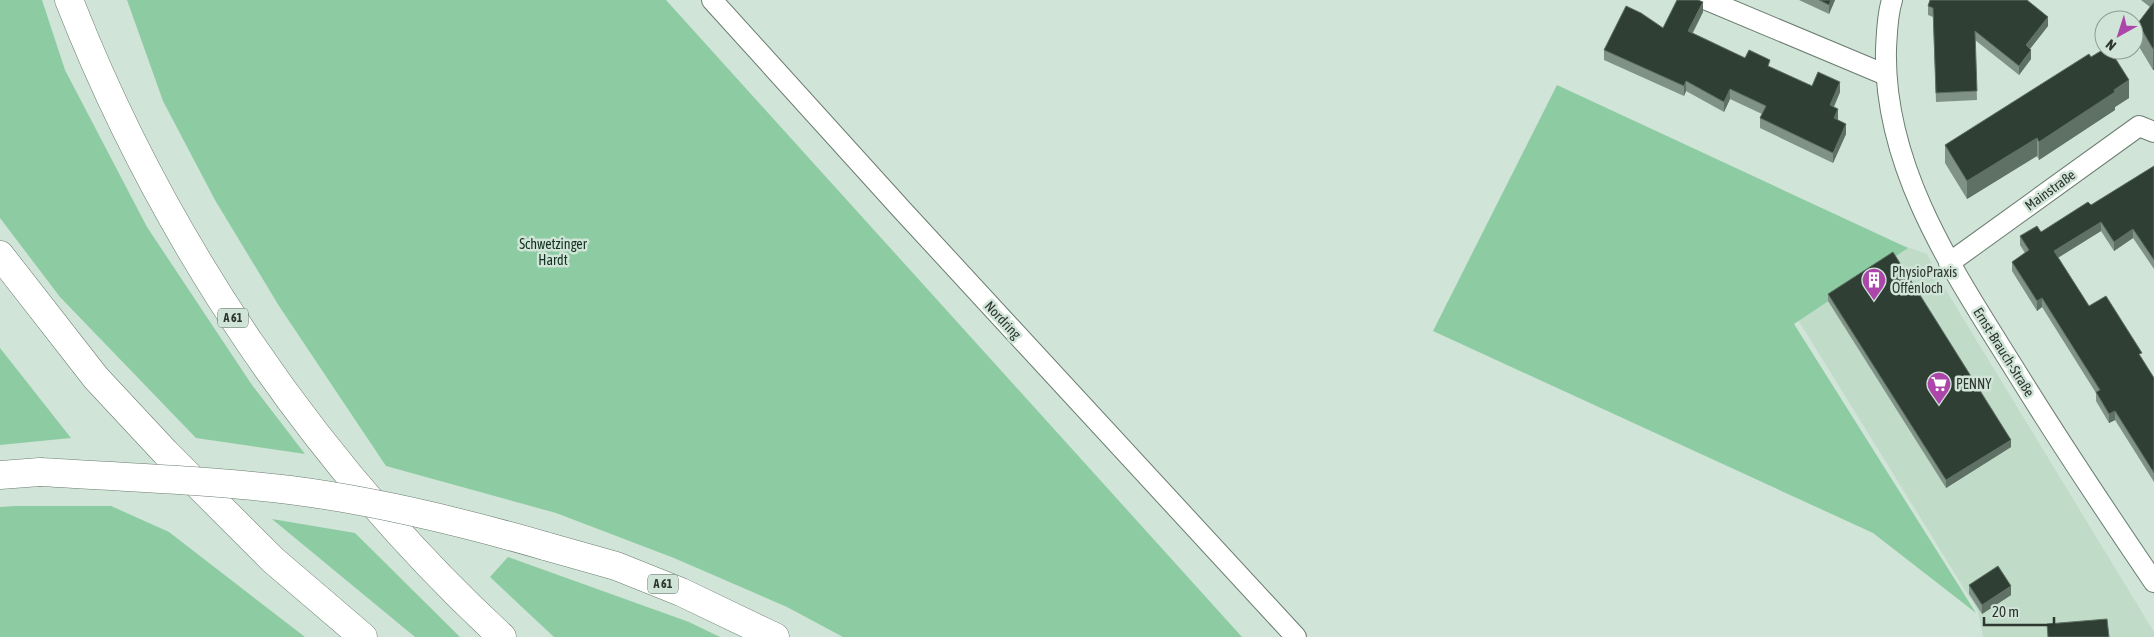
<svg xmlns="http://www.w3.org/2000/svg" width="2154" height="637" font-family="'Asap Condensed',sans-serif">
<rect width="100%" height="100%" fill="#d0e4d7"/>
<polygon fill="#c0dbc8" points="1898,244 1927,254 1941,282 2154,632 2154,637 1983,637 1978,611 1792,310"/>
<g fill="#8dcca3">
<polygon points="0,0 42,0 65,70 147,227 252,385 305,454 196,438 60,297 0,218"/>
<polygon points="127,0 666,0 1242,637 843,637 787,607 674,558 556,513 386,466 279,306 215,200 163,101"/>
<polygon points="1557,85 1908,248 1794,324 1976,613 1873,533 1433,331"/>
<polygon points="0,348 71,438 0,445"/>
<polygon points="15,506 111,506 169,532 305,637 0,637 0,507"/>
<polygon points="272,519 355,533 460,637 415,637"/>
<polygon points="508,557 689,622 720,637 554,637 490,577"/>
</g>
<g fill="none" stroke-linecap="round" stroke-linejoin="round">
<defs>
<g id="minor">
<polyline points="712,0 903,211 1296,637"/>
<polyline points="1707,0 1886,75"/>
<path d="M1892,0C1887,16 1887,32 1886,49C1883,170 1956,275 2017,373C2061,444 2107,513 2154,582"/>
<polyline points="1949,263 2139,126 2154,132"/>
</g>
<g id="motorway">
<path d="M69,0C163,240 313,462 502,637"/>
<polyline points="0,255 96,378 165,452 273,560 363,637"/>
<polyline points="0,475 40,472"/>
<polyline points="545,546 616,566 681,592 775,637"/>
</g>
</defs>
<use href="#minor" stroke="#6b7d71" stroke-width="22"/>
<use href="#motorway" stroke="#6b7d71" stroke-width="29"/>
<use href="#minor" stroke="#fff" stroke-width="20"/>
<use href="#motorway" stroke="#fff" stroke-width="28"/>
<defs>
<path id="motorway-bridge" d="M40,472C123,477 207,480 290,490C376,501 462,522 545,546"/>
</defs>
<use href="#motorway-bridge" stroke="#6b7d71" stroke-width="29" stroke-linecap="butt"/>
<use href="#motorway-bridge" stroke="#fff" stroke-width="28"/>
</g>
<g fill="#809286">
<polygon points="1799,0 1835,0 1829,14"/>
<polygon points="2141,0 2154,0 2153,70 2138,45 2138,23 2150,7"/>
<polygon points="1928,6 2048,26 2030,49 2031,59 2019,75 1975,40 1977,100 1936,102 1933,17 1928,15"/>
<polygon points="1703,12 1693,33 1745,58 1770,67 1812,86 1840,92 1834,107 1838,119 1837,120 1846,134 1833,163 1760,128 1760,118 1762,114 1730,99 1724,112 1686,91 1684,96 1604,60 1604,50 1663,28"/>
<polygon points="2091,57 2129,98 2115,107 2115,110 2039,160 2037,156 1967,199 1945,163 1945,145"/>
<polygon points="2154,166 2154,269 2133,238 2114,251 2101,231 2058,258 2089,306 2142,359 2154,378 2154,482 2115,420 2109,423 2096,401 2096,393 2042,307 2037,311 2012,271 2012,262 2025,253 2020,245 2020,236 2041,232 2091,205"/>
<polygon points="1828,294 2011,447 1946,488 1828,301"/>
<polygon points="1969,585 2011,595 1982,614 1969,594"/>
</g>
<g fill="#5f7065">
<polygon points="1831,0 1835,0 1829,14 1829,5"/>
<polygon points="1703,2 1703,12 1688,41 1688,31"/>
<polygon points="2048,17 2048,26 2026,54 2026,45"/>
<polygon points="2154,48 2154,70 2153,70 2153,49"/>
<polygon points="2031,50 2031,59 2019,75 2019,66"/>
<polygon points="2129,80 2129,98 2115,107 2115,110 2039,160 2039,142 2114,90"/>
<polygon points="1686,81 1686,91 1684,96 1684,86"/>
<polygon points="1840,82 1840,92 1830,115 1830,105"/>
<polygon points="1730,89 1730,99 1724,112 1724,102"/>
<polygon points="1838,109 1838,119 1834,128 1834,118"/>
<polygon points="1846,124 1846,134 1833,163 1833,153"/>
<polygon points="2037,138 2037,156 1967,199 1967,181"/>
<polygon points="2101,222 2101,231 2054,260 2054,251"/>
<polygon points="2133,229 2133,238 2114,251 2114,242"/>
<polygon points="2042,298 2042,307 2037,311 2037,301"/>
<polygon points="2115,411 2115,420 2109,423 2109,414"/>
<polygon points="2011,440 2011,447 1946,488 1946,480"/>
<polygon points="2011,586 2011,595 1982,614 1982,605"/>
</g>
<g fill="#2f3f34" stroke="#5f7065">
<polygon points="1677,0 1698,0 1703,2 1688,31 1745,58 1749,50 1770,60 1768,66 1812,86 1818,72 1840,82 1830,105 1838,109 1834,118 1846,124 1833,153 1760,118 1766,106 1730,89 1724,102 1686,81 1684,86 1604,50 1626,6 1641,13 1663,28"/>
<polygon points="1819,0 1831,0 1829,5"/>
<polygon points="1930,0 2027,0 2048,17 2026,45 2031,50 2019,66 1975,31 1977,91 1936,93 1933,8 1928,6"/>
<polygon points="2154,2 2154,48 2153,49 2138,23"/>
<polygon points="2104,49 2104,50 2110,50 2129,80 2114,90 2115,92 2039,142 2037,138 1967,181 1945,145 2089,54 2091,57"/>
<polygon points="2154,166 2154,260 2133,229 2114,242 2101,222 2054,251 2089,306 2106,296 2142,353 2139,354 2154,378 2154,473 2115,411 2109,414 2096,392 2100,390 2042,298 2037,301 2012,262 2029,250 2020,236 2037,226 2041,232 2088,202 2091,205"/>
<polygon points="1893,252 2011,440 1946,480 1828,294"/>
<polygon points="1998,566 2011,586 1982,605 1969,585"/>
<polygon points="2107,619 2109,637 2048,637 2047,624"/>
</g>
<defs>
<symbol id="building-pin" viewBox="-11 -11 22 30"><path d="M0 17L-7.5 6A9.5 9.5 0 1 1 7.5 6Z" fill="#ac46aa" stroke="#d0e4d7"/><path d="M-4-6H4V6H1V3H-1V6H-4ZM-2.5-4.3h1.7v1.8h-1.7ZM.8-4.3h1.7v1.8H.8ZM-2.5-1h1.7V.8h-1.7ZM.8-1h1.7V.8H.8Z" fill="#fff"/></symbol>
<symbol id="supermarket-pin" viewBox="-11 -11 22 30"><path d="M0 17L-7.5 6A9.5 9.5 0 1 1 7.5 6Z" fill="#ac46aa" stroke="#d0e4d7"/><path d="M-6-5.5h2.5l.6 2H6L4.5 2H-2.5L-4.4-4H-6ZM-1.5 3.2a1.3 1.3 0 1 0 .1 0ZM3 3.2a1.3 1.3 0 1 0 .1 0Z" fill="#fff"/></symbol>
</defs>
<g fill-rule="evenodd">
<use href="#building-pin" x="1860" y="266" width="28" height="38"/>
<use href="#supermarket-pin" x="1925" y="370" width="28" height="38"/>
</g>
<g text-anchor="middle" stroke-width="5" stroke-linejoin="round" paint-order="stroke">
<g fill="#d0e4d7" stroke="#5f6a62" stroke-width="1">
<rect x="218" y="308.5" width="30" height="19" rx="4"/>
<rect x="648" y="574.5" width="30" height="19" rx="4"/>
</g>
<g font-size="12" font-weight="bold" fill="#2e3630">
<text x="233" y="322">A 61</text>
<text x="663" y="588">A 61</text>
</g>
<g font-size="14" fill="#2e3630" stroke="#d0e4d7">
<text transform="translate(2050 190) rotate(-36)" y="5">Mainstraße</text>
<text transform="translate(1003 320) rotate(47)" y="5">Nordring</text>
<text transform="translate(2004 352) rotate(58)" y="5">Ernst-Brauch-Straße</text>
</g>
<g font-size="14" fill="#123320" stroke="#d0e4d7">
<text x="553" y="249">Schwetzinger<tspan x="553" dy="16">Hardt</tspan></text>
</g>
<g font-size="14" fill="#2e3630" stroke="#d0e4d7" text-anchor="start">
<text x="1892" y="277">PhysioPraxis<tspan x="1892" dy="16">Offenloch</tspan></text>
<text x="1956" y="389">PENNY</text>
</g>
</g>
<g transform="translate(2119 35) rotate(219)"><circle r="24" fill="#d0e4d7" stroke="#8f9e94"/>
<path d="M0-4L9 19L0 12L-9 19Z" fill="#ac46aa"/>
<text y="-8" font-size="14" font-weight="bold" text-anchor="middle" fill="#2e3630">N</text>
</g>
<path d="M1984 617v8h70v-8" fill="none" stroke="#2e3630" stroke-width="2.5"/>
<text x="1992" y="617" font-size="15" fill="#2e3630" stroke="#d0e4d7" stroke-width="4" paint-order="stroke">20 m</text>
</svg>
